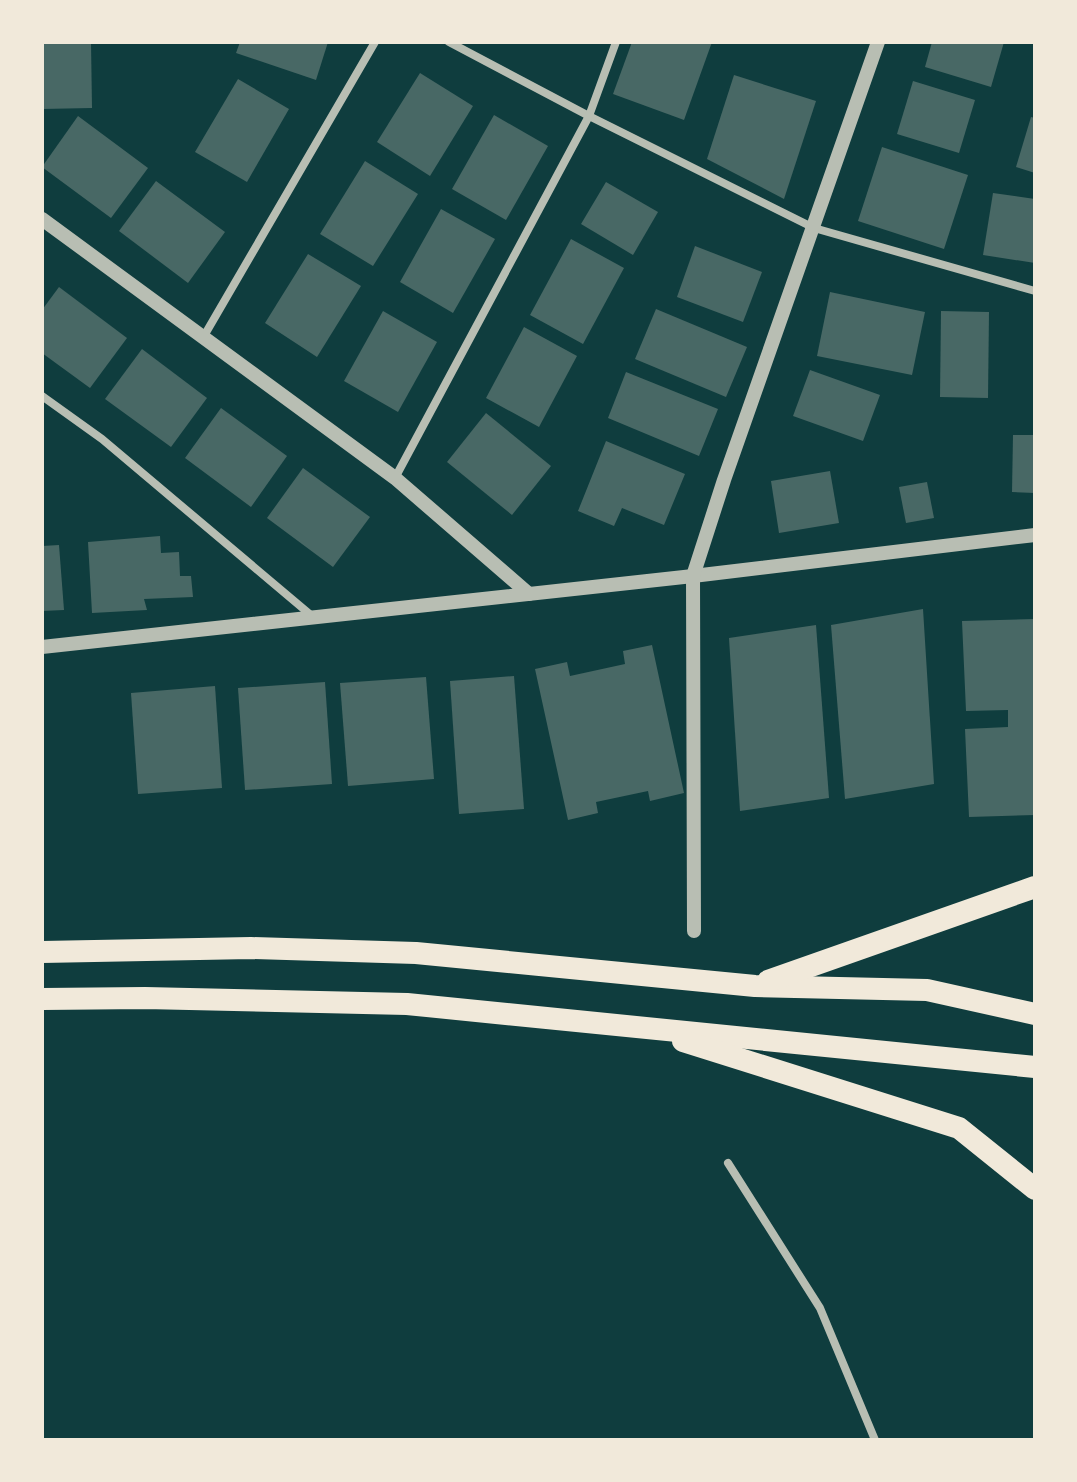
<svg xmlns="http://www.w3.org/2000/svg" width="1077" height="1482" font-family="Arial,sans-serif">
<rect width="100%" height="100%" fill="#0f3d3e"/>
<g fill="#486865">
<polygon points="42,42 91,42 92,108 42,109"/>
<polygon points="240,42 328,42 316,80 236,53"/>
<polygon points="632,42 712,42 684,120 613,94"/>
<polygon points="932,42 1004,42 991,87 925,67"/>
<polygon points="420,73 473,106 430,176 377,142"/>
<polygon points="734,75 816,101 784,199 707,159"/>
<polygon points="238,79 289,109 247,182 195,152"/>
<polygon points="913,81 975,100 959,153 897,134"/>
<polygon points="494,115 548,146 506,220 452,189"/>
<polygon points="78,116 148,168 111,218 42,167"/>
<polygon points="1031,117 1035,118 1035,173 1016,167"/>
<polygon points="882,147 968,175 944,249 858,221"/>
<polygon points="365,161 418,194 373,266 320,234"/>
<polygon points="156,181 225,232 188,283 119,231"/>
<polygon points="606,182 658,212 633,255 581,224"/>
<polygon points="993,193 1035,199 1035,263 983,255"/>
<polygon points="441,209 495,239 453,313 400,282"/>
<polygon points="571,239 624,268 583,344 530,315"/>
<polygon points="695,246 762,272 743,322 677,297"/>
<polygon points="308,254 361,286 317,357 265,323"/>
<polygon points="59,287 127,338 90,388 42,353 42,310"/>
<polygon points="830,292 925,312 912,375 817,356"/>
<polygon points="656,309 747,347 726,397 635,359"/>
<polygon points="383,311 437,342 398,412 344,381"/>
<polygon points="941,311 989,312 988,398 940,397"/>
<polygon points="524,327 577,356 539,427 486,398"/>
<polygon points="142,349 207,398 171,447 105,399"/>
<polygon points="810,370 880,395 863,441 793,416"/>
<polygon points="626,372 718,409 699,456 608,418"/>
<polygon points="221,408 287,456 251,507 185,458"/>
<polygon points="486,413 551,466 512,515 447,462"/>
<polygon points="1013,435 1035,435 1035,493 1012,492"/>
<polygon points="606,441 685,474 664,525 622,508 614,526 578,511"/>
<polygon points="303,468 370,517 333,567 267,518"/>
<polygon points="830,471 839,523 779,533 771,481"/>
<polygon points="927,482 934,518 906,523 899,487"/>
<polygon points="160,536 161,553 179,552 180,576 191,576 193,597 144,599 147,610 92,613 88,542"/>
<polygon points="59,545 64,610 42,611 42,546"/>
<polygon points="923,609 934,784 845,799 831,625"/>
<polygon points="1035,619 1035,815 969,817 965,729 1008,727 1008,710 966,711 962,621"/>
<polygon points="816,625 829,798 740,811 729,638"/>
<polygon points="652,645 684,793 650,801 648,791 596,802 598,813 568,820 535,669 567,662 570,676 625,664 623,651"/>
<polygon points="514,676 524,809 459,814 450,681"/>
<polygon points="426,677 434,779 348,786 340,683"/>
<polygon points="325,682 332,784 245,790 238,688"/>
<polygon points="215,686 222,788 138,794 131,693"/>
</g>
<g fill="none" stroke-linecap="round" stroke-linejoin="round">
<g stroke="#b8beb3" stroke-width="8">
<polyline points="449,42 589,116 814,228 1035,291"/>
<polyline points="204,336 375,42"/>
<polyline points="42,396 102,439 312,616"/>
<polyline points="395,478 589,116 616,42"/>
<polyline points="728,1163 820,1308 875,1440"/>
</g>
<g stroke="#b8beb3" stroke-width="14">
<polyline points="42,219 395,478 529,594"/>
<polyline points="42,647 693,576 1035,535"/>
<polyline points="694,931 693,576 724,480 878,42"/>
</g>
<g stroke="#f1e9da" stroke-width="22">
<polyline points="42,952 251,948 416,953 755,986 927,990 1035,1014"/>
<polyline points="768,981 1035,887"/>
<polyline points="42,999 145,998 407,1004 1035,1067"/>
<polyline points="683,1041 959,1128 1035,1189"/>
</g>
</g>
<rect width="1077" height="1482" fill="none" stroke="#f1e9da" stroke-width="88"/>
</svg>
